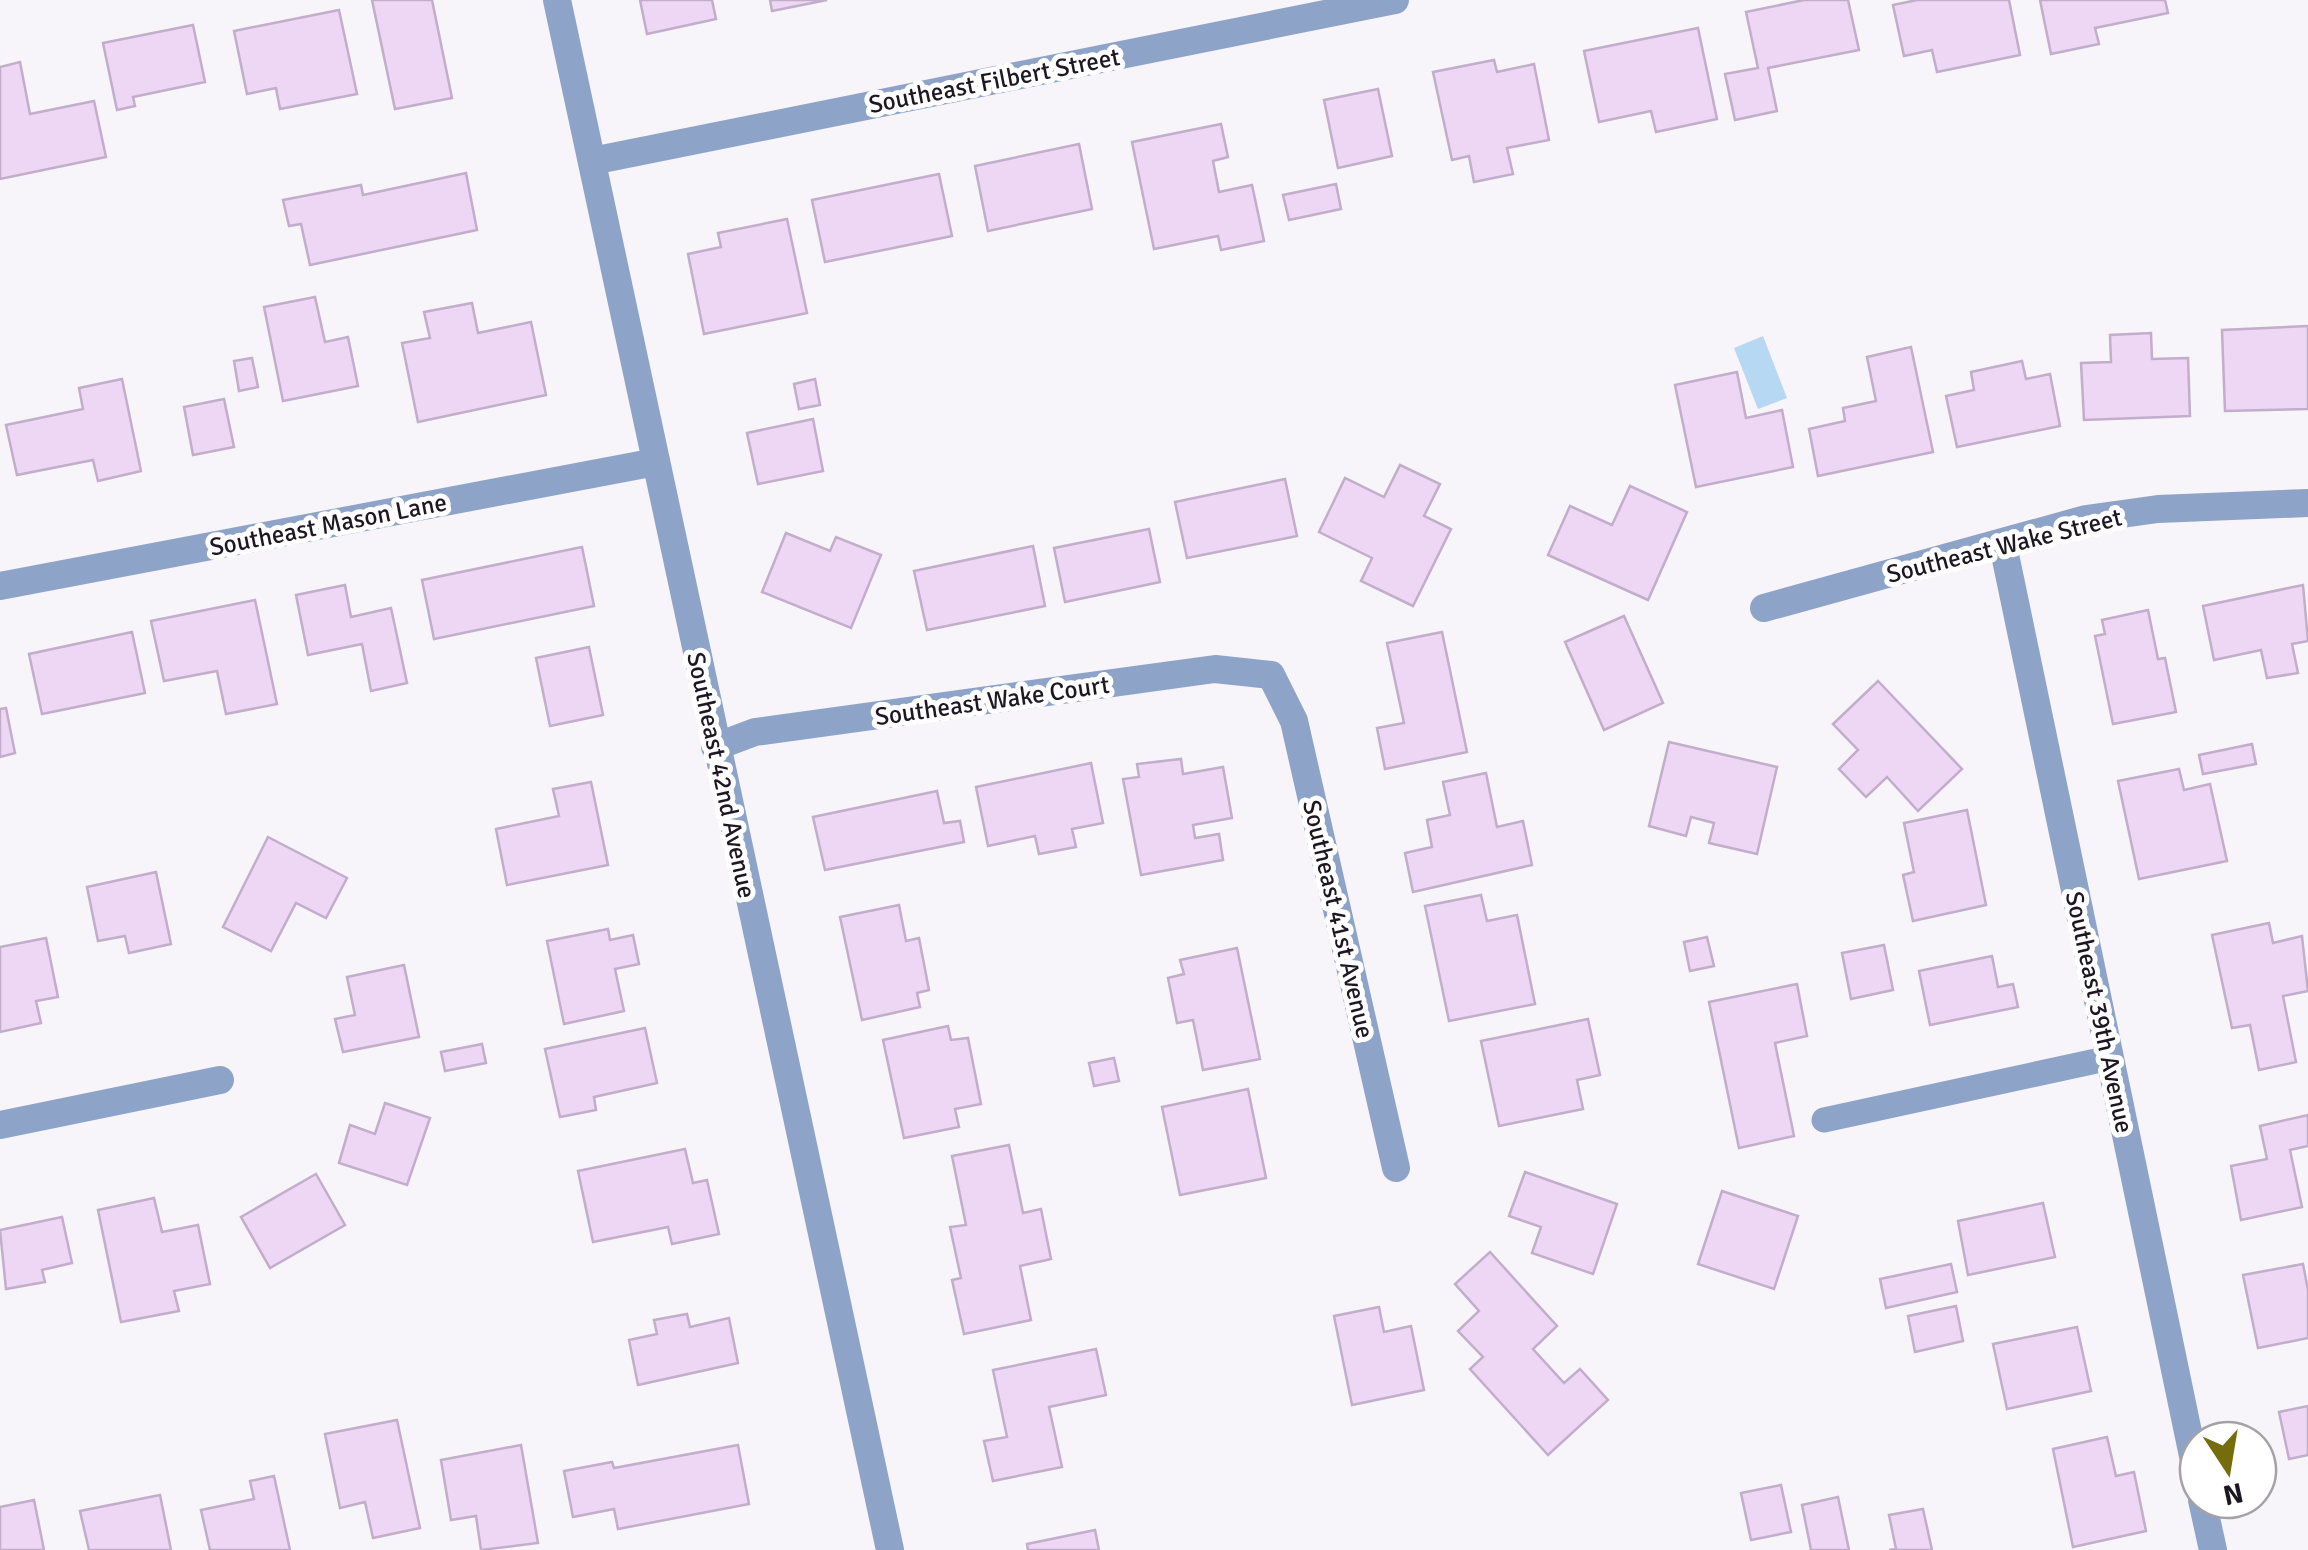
<svg xmlns="http://www.w3.org/2000/svg" width="2308" height="1550" font-family="Signika,sans-serif">
<rect width="100%" height="100%" fill="#f7f4fa"/>
<polygon fill="#b6d8f2" points="1763,336 1787,398 1758,409 1734,348"/>
<g fill="#edd7f5" stroke="#c2adca" stroke-width="2.5">
<polygon points="372,0 432,0 452,98 395,109"/>
<polygon points="640,0 712,0 716,19 647,34"/>
<polygon points="770,0 827,0 772,11"/>
<polygon points="1804,0 1848,0 1859,50 1768,68 1777,111 1735,120 1725,74 1758,68 1746,12"/>
<polygon points="1917,0 2009,0 2020,55 1937,72 1932,50 1904,56 1893,5"/>
<polygon points="2040,0 2165,0 2168,13 2095,28 2099,44 2051,54"/>
<polygon points="339,10 357,94 280,109 276,88 247,94 234,31"/>
<polygon points="193,25 205,82 133,97 135,106 117,110 103,43"/>
<polygon points="1698,28 1717,119 1656,132 1651,111 1599,122 1584,51"/>
<polygon points="1494,60 1497,72 1534,64 1549,140 1507,148 1513,174 1474,182 1469,156 1452,160 1433,72"/>
<polygon points="20,62 30,114 94,101 106,157 0,179 0,67"/>
<polygon points="1378,89 1392,156 1338,168 1324,100"/>
<polygon points="1221,124 1228,157 1213,161 1219,192 1252,185 1264,241 1221,250 1218,236 1154,249 1132,142"/>
<polygon points="1079,144 1092,209 988,231 975,166"/>
<polygon points="466,173 477,230 310,265 301,224 289,226 283,200 361,185 363,195"/>
<polygon points="939,174 952,236 825,262 812,200"/>
<polygon points="1336,184 1341,209 1289,220 1283,195"/>
<polygon points="787,219 807,313 704,334 688,254 721,247 718,233"/>
<polygon points="315,297 325,342 348,337 358,386 283,401 264,307"/>
<polygon points="472,303 478,333 531,322 546,395 418,422 402,343 430,338 424,312"/>
<polygon points="2308,326 2308,409 2225,411 2222,330"/>
<polygon points="2151,333 2152,359 2188,358 2190,416 2084,420 2081,363 2111,362 2110,335"/>
<polygon points="1911,347 1933,452 1818,476 1809,429 1845,421 1843,408 1876,401 1867,357"/>
<polygon points="252,358 258,387 239,391 234,361"/>
<polygon points="2022,361 2026,379 2050,374 2060,426 1957,447 1946,396 1974,390 1971,372"/>
<polygon points="1737,372 1746,418 1782,410 1793,467 1696,487 1675,385"/>
<polygon points="122,379 141,471 98,481 93,460 17,475 6,425 83,409 79,388"/>
<polygon points="815,379 820,405 799,409 794,384"/>
<polygon points="224,399 234,447 193,455 184,407"/>
<polygon points="813,419 823,471 758,484 747,433"/>
<polygon points="1400,465 1440,484 1424,516 1451,529 1413,606 1361,581 1372,558 1319,532 1345,478 1384,497"/>
<polygon points="1285,479 1297,536 1187,558 1175,502"/>
<polygon points="1630,486 1687,512 1648,600 1548,555 1570,506 1612,525"/>
<polygon points="1149,529 1160,582 1065,602 1054,548"/>
<polygon points="786,533 830,551 836,537 881,555 851,628 762,592"/>
<polygon points="1033,546 1045,606 927,630 914,571"/>
<polygon points="582,547 594,606 434,639 422,580"/>
<polygon points="345,585 351,617 391,608 407,683 371,691 362,644 308,655 296,595"/>
<polygon points="2303,585 2308,641 2292,644 2298,673 2267,678 2261,650 2214,660 2203,606"/>
<polygon points="255,600 277,704 226,714 217,671 164,681 151,621"/>
<polygon points="2148,610 2158,659 2165,658 2176,712 2113,724 2095,636 2105,634 2102,620"/>
<polygon points="1624,616 1663,703 1604,730 1565,642"/>
<polygon points="132,632 145,693 42,714 29,654"/>
<polygon points="1442,632 1467,752 1385,769 1377,728 1404,723 1387,643"/>
<polygon points="589,647 603,715 550,726 536,658"/>
<polygon points="1878,681 1962,769 1918,811 1887,777 1866,797 1839,769 1858,750 1833,724"/>
<polygon points="6,708 15,753 0,757 0,709"/>
<polygon points="1669,742 1777,767 1757,854 1709,843 1714,823 1691,817 1686,836 1649,826"/>
<polygon points="2252,744 2256,764 2203,774 2199,755"/>
<polygon points="1181,759 1183,774 1223,767 1232,818 1193,825 1195,838 1219,834 1223,860 1141,875 1123,779 1139,777 1137,764"/>
<polygon points="1091,763 1103,823 1072,829 1076,847 1039,854 1035,836 988,846 976,787"/>
<polygon points="2179,769 2184,790 2210,784 2227,861 2139,879 2118,781"/>
<polygon points="1486,773 1497,827 1523,821 1532,865 1413,892 1405,853 1432,847 1427,820 1450,815 1443,782"/>
<polygon points="591,782 608,865 507,885 496,829 559,816 553,789"/>
<polygon points="937,791 944,823 960,821 964,842 825,870 813,817"/>
<polygon points="1967,810 1986,905 1913,921 1903,875 1914,872 1904,823"/>
<polygon points="268,837 347,878 326,918 296,903 271,951 223,927"/>
<polygon points="156,872 171,944 129,953 125,936 98,941 87,887"/>
<polygon points="1481,895 1487,921 1517,915 1535,1004 1449,1021 1425,906"/>
<polygon points="899,905 906,941 919,938 929,990 917,993 920,1007 862,1020 840,917"/>
<polygon points="2269,923 2273,943 2302,936 2308,991 2283,996 2296,1062 2259,1070 2250,1025 2232,1028 2212,935"/>
<polygon points="608,929 610,940 633,935 639,964 615,969 624,1011 564,1024 547,941"/>
<polygon points="1707,937 1714,966 1690,971 1684,942"/>
<polygon points="46,938 58,997 36,1001 41,1023 0,1032 0,947"/>
<polygon points="1884,945 1893,990 1851,999 1842,953"/>
<polygon points="1237,948 1260,1059 1203,1070 1193,1020 1177,1023 1168,978 1184,974 1180,960"/>
<polygon points="1992,956 1998,987 2013,984 2018,1007 1930,1025 1919,971"/>
<polygon points="404,965 419,1037 343,1052 335,1019 355,1015 347,977"/>
<polygon points="1797,984 1807,1036 1775,1043 1794,1136 1739,1148 1709,1002"/>
<polygon points="1588,1019 1600,1075 1577,1080 1583,1109 1499,1126 1481,1041"/>
<polygon points="948,1026 951,1040 968,1038 981,1104 955,1109 959,1127 904,1138 883,1040"/>
<polygon points="645,1028 657,1083 594,1097 596,1110 560,1117 545,1049"/>
<polygon points="482,1044 486,1063 445,1071 441,1052"/>
<polygon points="1114,1058 1119,1081 1094,1086 1089,1063"/>
<polygon points="1248,1089 1266,1178 1180,1195 1162,1107"/>
<polygon points="385,1103 430,1118 407,1185 339,1163 350,1125 375,1134"/>
<polygon points="2308,1115 2308,1146 2290,1150 2302,1207 2241,1220 2231,1166 2267,1159 2260,1126"/>
<polygon points="1009,1145 1023,1213 1041,1209 1051,1259 1020,1266 1031,1320 964,1334 952,1280 961,1278 950,1227 966,1225 952,1156"/>
<polygon points="685,1149 693,1183 707,1180 719,1234 672,1244 668,1227 593,1242 578,1171"/>
<polygon points="1525,1172 1617,1204 1593,1274 1532,1253 1541,1227 1509,1216"/>
<polygon points="316,1174 345,1225 270,1268 241,1217"/>
<polygon points="1722,1191 1798,1216 1774,1289 1698,1264"/>
<polygon points="154,1198 162,1232 198,1225 210,1284 174,1291 179,1311 121,1322 98,1210"/>
<polygon points="2043,1203 2055,1257 1968,1275 1958,1221"/>
<polygon points="62,1217 72,1263 42,1270 45,1282 6,1289 0,1230"/>
<polygon points="1490,1252 1557,1326 1533,1349 1564,1383 1580,1369 1608,1400 1548,1455 1470,1369 1483,1357 1458,1331 1479,1311 1455,1284"/>
<polygon points="1951,1264 1957,1292 1886,1308 1880,1279"/>
<polygon points="2303,1264 2308,1290 2308,1338 2258,1348 2243,1275"/>
<polygon points="1956,1306 1963,1341 1915,1352 1908,1316"/>
<polygon points="1379,1307 1384,1332 1411,1326 1424,1390 1352,1405 1334,1316"/>
<polygon points="687,1314 690,1327 729,1318 738,1363 638,1385 629,1340 657,1334 654,1320"/>
<polygon points="2077,1327 2091,1391 2007,1409 1993,1344"/>
<polygon points="1096,1349 1106,1395 1049,1407 1062,1467 993,1481 984,1441 1007,1437 993,1370"/>
<polygon points="2308,1406 2308,1455 2289,1459 2279,1412"/>
<polygon points="397,1420 420,1528 373,1538 365,1502 340,1508 325,1434"/>
<polygon points="2107,1437 2116,1476 2134,1472 2146,1531 2073,1547 2053,1449"/>
<polygon points="521,1445 538,1543 481,1550 476,1516 451,1520 441,1460"/>
<polygon points="738,1445 749,1504 618,1529 614,1509 573,1517 564,1471 612,1462 614,1468"/>
<polygon points="274,1476 290,1550 210,1550 201,1510 254,1499 250,1481"/>
<polygon points="1781,1485 1791,1532 1751,1540 1741,1493"/>
<polygon points="160,1495 171,1550 89,1550 80,1511"/>
<polygon points="1838,1497 1849,1550 1811,1550 1802,1505"/>
<polygon points="34,1500 44,1550 0,1550 0,1507"/>
<polygon points="1923,1509 1932,1550 1889,1550 1896,1549 1889,1515"/>
<polygon points="1095,1530 1099,1550 1028,1550 1027,1544"/>
</g>
<g fill="none" stroke-linecap="round" stroke-linejoin="round">
<polyline stroke="#8da3c7" stroke-width="25" points="1824,1120 2110,1058"/>
<g stroke="#8da3c7" stroke-width="28">
<polyline points="592,161 1395,0"/>
<polyline points="2003,545 2198,1480"/>
<polyline points="0,586 656,462"/>
<polyline points="1764,608 2086,519 2158,509 2308,503"/>
<polyline points="715,747 755,732 1215,669 1271,675 1294,721 1396,1168"/>
<polyline points="0,1125 220,1080"/>
<polyline points="2202,1500 2213,1550"/>
</g>
<polyline stroke="#8da3c7" stroke-width="28" points="557,0 890,1550"/>
</g>
<g text-anchor="middle" stroke-width="10" stroke-linejoin="round" paint-order="stroke">
<g font-size="25" fill="#1d1722" stroke="#fff">
<text transform="translate(994 80) rotate(-11)" y="9">Southeast Filbert Street</text>
<text transform="translate(328 524) rotate(-11)" y="9">Southeast Mason Lane</text>
<text transform="translate(2004 545) rotate(-14)" y="9">Southeast Wake Street</text>
<text transform="translate(992 700) rotate(-8)" y="9">Southeast Wake Court</text>
<text transform="translate(722 775) rotate(78)" y="9">Southeast 42nd Avenue</text>
<text transform="translate(1339 919) rotate(77)" y="9">Southeast 41st Avenue</text>
<text transform="translate(2100 1012) rotate(78)" y="9">Southeast 39th Avenue</text>
</g>
</g>
<g transform="translate(2228 1470) rotate(168)"><circle r="48" fill="#ffffff" stroke="#a5a2a7" stroke-width="2.5"/>
<path d="M0-8L18 38L0 25L-18 38Z" fill="#756d0b"/>
<text y="-15" font-size="28" font-weight="bold" text-anchor="middle" fill="#1d1722">N</text>
</g>
</svg>
